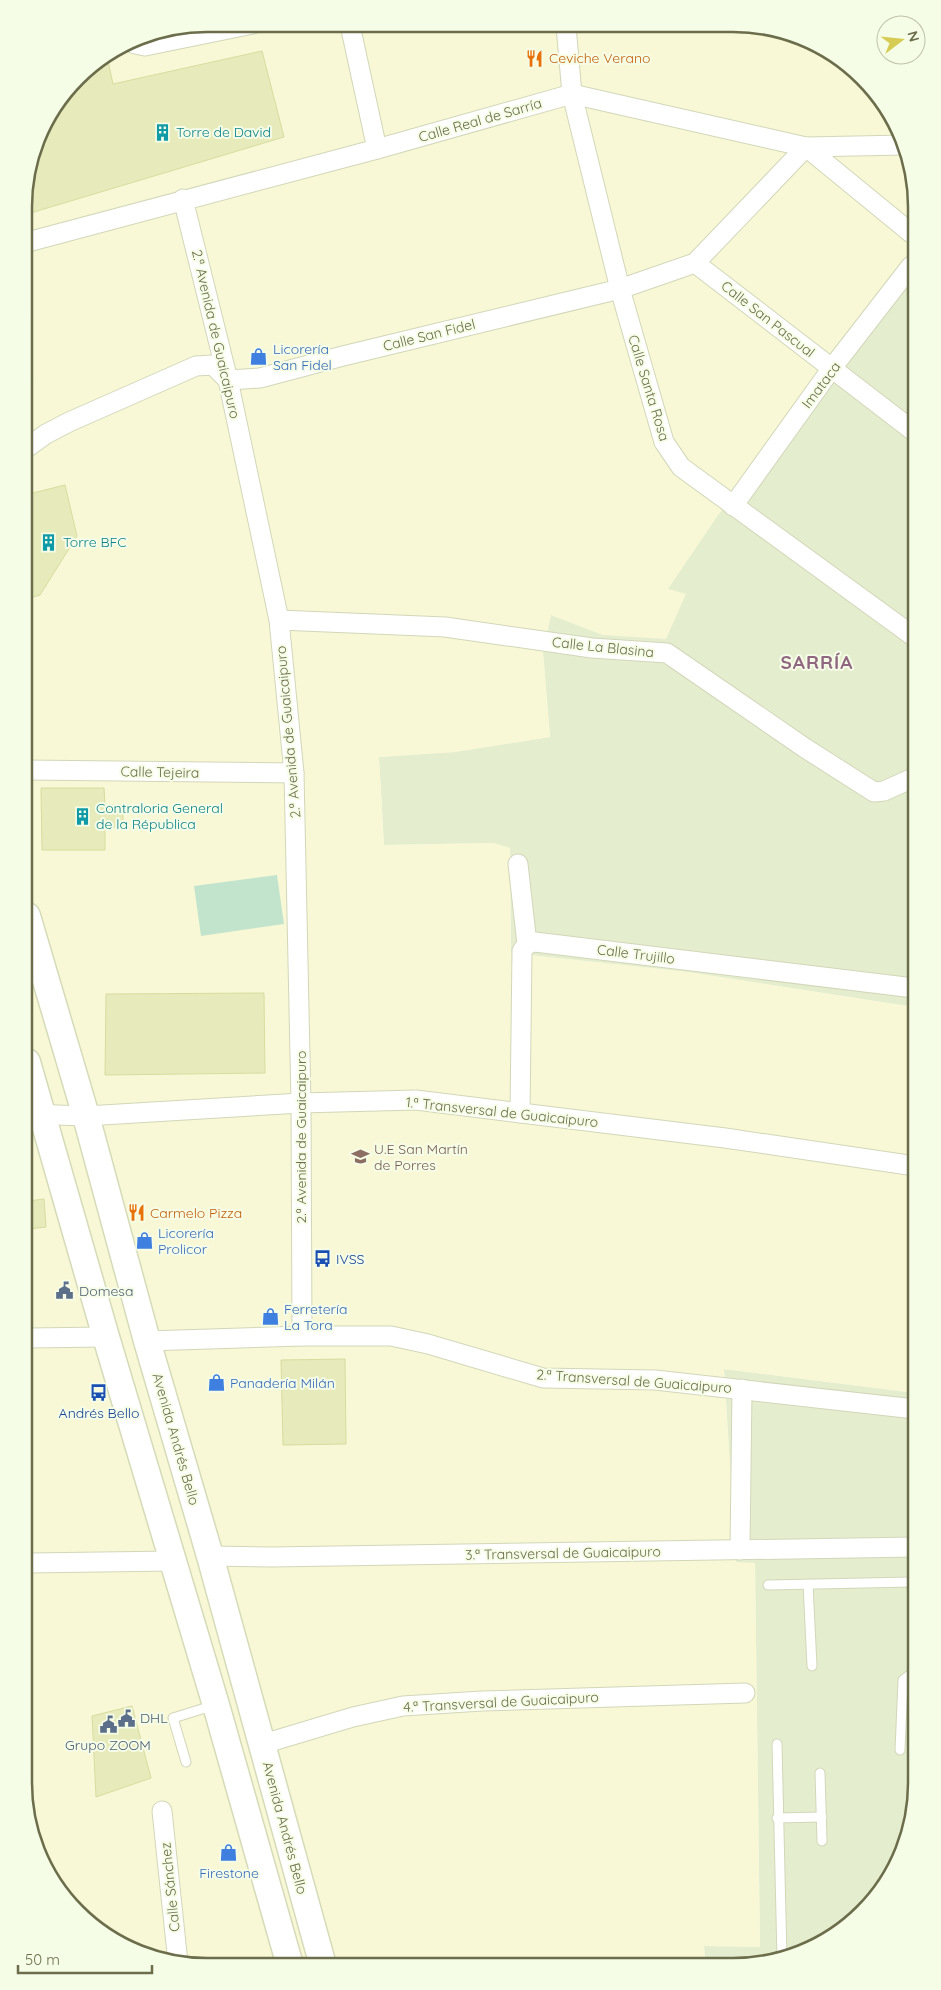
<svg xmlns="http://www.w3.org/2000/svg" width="941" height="1990" font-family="Quicksand,sans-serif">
<rect width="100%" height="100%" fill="#f2f9e1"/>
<g fill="#e5edcf">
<polygon points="911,265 914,1007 688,972 511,953 510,848 493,843 384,845 379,757 455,752 550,737 543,652 551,615 603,635 685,594 667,589 718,515 787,434"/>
<polygon points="724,1369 915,1393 917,1795 903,1852 879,1895 836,1935 781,1960 705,1960 704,1946 760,1947 755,1563 736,1563"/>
</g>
<polygon fill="#f8f8d6" points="208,24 769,27 815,43 855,70 892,115 911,160 911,265 787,434 718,515 668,589 686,594 666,639 603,635 551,615 543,652 550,737 455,752 379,757 384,845 493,843 510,848 511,953 688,972 914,1007 915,1393 724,1369 736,1562 755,1563 760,1947 704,1946 705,1960 172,1963 127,1947 86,1920 55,1884 30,1830 24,195 43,126 86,70 138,38"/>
<polygon fill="#c2e4cc" points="277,875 284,924 201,936 194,886"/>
<g fill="#e7ebbc" stroke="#d7dc9e">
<polygon points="262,51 284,137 24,215 24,195 43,126 86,70 107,56 113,84"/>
<polygon points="65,485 77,536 40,595 26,599 25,495"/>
<polygon points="41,788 104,788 105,805 123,805 123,827 105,827 105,850 42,850"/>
<polygon points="264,993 265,1073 105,1075 106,994"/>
<polygon points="44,1199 46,1227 28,1229 28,1201"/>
<polygon points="345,1359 346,1444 283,1445 281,1360"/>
<polygon points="132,1706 151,1778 96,1797 92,1716"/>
</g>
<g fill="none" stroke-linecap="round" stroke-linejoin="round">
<defs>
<g id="lane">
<polyline points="808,1584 812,1666"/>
<polyline points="768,1585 912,1582"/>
<polyline points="777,1744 782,1959"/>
<polyline points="900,1750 903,1680 916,1670 912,1582 916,1577"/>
<polyline points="186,1762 173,1718 215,1705"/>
<polyline points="820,1773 822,1841"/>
<polyline points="777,1818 822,1817"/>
</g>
<g id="street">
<polyline points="350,25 377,149"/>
<polyline points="566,26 572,94 620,289 664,442 681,467 913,636"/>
<polyline points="134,40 135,44 145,46 253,24"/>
<polyline points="183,199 228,380 279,620 294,773 301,1103 302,1336"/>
<polyline points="24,243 377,149 572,94 806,147 911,233"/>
<polyline points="695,263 912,430"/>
<polyline points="25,449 46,434 69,422 196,366 213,365 228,380 260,378 343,356 620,289 695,263 806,147 905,145"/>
<polyline points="733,506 832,368 911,266"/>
<polyline points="279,620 445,627 592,648 667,653 805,748 874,792 884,791 913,778"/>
<polyline points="26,770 294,773"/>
<polyline points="518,864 527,944"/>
<polyline points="520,1113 522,951 527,944 535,942 914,988"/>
<polyline points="27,1114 86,1116 301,1103 416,1100 725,1138 915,1166"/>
<polyline points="28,1338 106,1337"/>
<polyline points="147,1341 302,1336 391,1336 428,1344 543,1378 655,1380 915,1409"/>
<polyline points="740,1550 742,1389"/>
<polyline points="210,1556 272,1557 916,1547"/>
<polyline points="29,1563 173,1561"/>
<polyline points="263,1744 353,1717 403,1706 482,1701 745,1693"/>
<polyline points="162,1811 178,1963"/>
</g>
<g id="secondary">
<polyline points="27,916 86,1116 147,1341 210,1556 322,1962"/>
<polyline points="27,1062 106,1337 216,1705 289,1962"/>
</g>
</defs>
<use href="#lane" stroke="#d2d7b9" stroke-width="11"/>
<use href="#street" stroke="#d2d7b9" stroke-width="21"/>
<use href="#secondary" stroke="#d5dbb8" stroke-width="29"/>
<use href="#lane" stroke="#fff" stroke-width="9"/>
<use href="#street" stroke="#fff" stroke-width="19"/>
<use href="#secondary" stroke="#fff" stroke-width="26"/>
</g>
<defs>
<symbol id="restaurant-bare" viewBox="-9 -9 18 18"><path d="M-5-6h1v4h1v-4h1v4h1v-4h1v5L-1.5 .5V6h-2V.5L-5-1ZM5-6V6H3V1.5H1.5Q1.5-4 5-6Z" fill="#e8710a" stroke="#f6fde7" stroke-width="2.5" paint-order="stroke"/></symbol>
<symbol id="building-bare" viewBox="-9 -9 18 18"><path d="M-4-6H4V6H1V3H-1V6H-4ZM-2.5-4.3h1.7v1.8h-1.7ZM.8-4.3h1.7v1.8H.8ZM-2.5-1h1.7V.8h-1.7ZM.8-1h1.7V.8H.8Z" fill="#0f9aa8" stroke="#f6fde7" stroke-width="2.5" paint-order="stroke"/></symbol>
<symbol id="shop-bare" viewBox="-9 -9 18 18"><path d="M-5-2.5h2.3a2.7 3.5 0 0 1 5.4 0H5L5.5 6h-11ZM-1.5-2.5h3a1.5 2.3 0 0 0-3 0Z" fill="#3f7fe0" stroke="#f6fde7" stroke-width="2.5" paint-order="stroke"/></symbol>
<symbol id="school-bare" viewBox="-9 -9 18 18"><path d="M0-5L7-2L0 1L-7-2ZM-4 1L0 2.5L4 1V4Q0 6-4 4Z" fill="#8d6e63" stroke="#f6fde7" stroke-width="2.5" paint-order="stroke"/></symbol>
<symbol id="bus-bare" viewBox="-9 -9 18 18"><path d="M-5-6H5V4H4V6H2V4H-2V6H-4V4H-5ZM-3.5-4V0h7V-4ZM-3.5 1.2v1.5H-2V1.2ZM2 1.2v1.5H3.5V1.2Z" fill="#1a4fb4" stroke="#f6fde7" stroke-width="2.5" paint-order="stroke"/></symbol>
<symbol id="civic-bare" viewBox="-9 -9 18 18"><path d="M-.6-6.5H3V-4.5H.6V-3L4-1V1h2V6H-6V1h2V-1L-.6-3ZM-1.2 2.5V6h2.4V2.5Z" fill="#5c6f8a" stroke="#f6fde7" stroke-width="2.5" paint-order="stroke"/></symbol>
</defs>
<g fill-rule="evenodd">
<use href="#restaurant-bare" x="522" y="46" width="25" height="25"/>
<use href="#building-bare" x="150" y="120" width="25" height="25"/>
<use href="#shop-bare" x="246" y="344" width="25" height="25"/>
<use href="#building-bare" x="36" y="530" width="25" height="25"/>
<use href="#building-bare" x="70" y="804" width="25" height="25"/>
<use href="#school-bare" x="348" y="1144" width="25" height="25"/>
<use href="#restaurant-bare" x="124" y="1200" width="25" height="25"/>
<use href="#shop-bare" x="132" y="1228" width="25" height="25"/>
<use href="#bus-bare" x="310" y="1246" width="25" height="25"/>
<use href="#civic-bare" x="52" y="1278" width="25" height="25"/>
<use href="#shop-bare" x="258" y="1304" width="25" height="25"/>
<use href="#shop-bare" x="204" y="1370" width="25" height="25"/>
<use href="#bus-bare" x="86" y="1380" width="25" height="25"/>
<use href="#civic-bare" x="114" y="1706" width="25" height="25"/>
<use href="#civic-bare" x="96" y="1712" width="25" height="25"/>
<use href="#shop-bare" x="216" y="1840" width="25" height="25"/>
</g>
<g text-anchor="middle" stroke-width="4" stroke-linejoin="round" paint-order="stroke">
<g font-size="14" fill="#c56008" stroke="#f6fde7" text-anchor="start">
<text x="549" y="63">Ceviche Verano</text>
<text x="150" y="1218">Carmelo Pizza</text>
</g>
<g font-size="14" fill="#6b6d4b" stroke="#f6fde7">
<text transform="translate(480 120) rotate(-16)" y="5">Calle Real de Sarría</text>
<text transform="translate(768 319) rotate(38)" y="5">Calle San Pascual</text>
<text transform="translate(216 334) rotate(77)" y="5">2.ª Avenida de Guaicaipuro</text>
<text transform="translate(429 335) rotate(-14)" y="5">Calle San Fidel</text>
<text transform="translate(821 385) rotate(-53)" y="5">Imataca</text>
<text transform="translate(649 388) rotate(73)" y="5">Calle Santa Rosa</text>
<text transform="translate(603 647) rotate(6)" y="5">Calle La Blasina</text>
<text transform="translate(288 732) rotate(-95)" y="5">2.ª Avenida de Guaicaipuro</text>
<text transform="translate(160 772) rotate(1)" y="5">Calle Tejeira</text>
<text transform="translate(636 954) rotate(7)" y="5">Calle Trujillo</text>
<text transform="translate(502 1112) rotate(6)" y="5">1.ª Transversal de Guaicaipuro</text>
<text transform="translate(301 1137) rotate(-90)" y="5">2.ª Avenida de Guaicaipuro</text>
<text transform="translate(634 1381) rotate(4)" y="5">2.ª Transversal de Guaicaipuro</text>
<text transform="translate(176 1439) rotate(74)" y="5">Avenida Andrés Bello</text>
<text transform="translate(563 1553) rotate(-1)" y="5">3.ª Transversal de Guaicaipuro</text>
<text transform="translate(501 1702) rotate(-3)" y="5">4.ª Transversal de Guaicaipuro</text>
<text transform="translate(285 1828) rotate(75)" y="5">Avenida Andrés Bello</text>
<text transform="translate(170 1887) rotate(-96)" y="5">Calle Sánchez</text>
</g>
<g font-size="14" fill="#0d838f" stroke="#f6fde7" text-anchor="start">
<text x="176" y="137">Torre de David</text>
<text x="63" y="547">Torre BFC</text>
<text x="96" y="813">Contraloria General<tspan x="96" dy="16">de la Républica</tspan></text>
</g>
<g font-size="14" fill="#366cbe" stroke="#f6fde7" text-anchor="start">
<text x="273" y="354">Licorería<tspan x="273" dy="16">San Fidel</tspan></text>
<text x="158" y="1238">Licorería<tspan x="158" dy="16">Prolicor</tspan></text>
<text x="284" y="1314">Ferretería<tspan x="284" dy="16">La Tora</tspan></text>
<text x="230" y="1388">Panadería Milán</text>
<text x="229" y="1878" text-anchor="middle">Firestone</text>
</g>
<g font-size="14" fill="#785e54" stroke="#f6fde7" text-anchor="start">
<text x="374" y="1154">U.E San Martín<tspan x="374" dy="16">de Porres</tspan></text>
</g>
<g font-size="14" fill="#164399" stroke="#f6fde7" text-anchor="start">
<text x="336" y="1264">IVSS</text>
<text x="99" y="1418" text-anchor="middle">Andrés Bello</text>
</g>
<g font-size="14" fill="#4e5e75" stroke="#f6fde7" text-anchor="start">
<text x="79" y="1296">Domesa</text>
<text x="140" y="1723">DHL</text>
<text x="108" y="1750" text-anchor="middle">Grupo ZOOM</text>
</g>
<g font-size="19" font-weight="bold" letter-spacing="1" fill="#906781" stroke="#f6fde7">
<text x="817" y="669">SARRÍA</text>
</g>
</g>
<path d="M0 0H941V1990H0ZM207 32H733A175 175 0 0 1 908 207V1783A175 175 0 0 1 733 1958H207A175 175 0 0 1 32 1783V207A175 175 0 0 1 207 32Z" fill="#f6fde7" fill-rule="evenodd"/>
<path fill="none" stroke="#6b6d4b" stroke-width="2.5" d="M207 32H733A175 175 0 0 1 908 207V1783A175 175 0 0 1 733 1958H207A175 175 0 0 1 32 1783V207A175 175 0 0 1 207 32Z"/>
<g transform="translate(901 40) rotate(74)"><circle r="24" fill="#f6fde7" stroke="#bec3a9"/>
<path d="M0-4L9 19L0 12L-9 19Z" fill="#d6cc53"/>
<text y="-8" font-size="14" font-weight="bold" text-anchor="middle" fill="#6b6d4b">N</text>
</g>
<path d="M18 1965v8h134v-8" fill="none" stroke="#6b6d4b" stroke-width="2.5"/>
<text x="25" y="1965" font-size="15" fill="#6b6d4b" stroke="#f6fde7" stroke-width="4" paint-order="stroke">50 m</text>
</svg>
